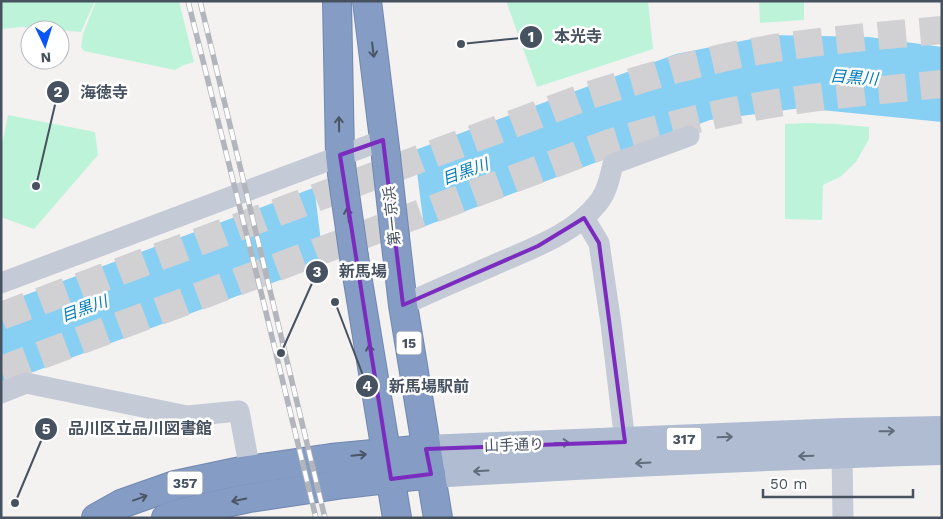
<svg xmlns="http://www.w3.org/2000/svg" width="943" height="519" font-family="'Work Sans','Noto Sans JP',sans-serif">
<rect width="100%" height="100%" fill="#f4f1f1"/>
<g fill="#bdf4d9">
<polygon points="1,1 95,1 81,32 22,27 1,29"/>
<polygon points="96,1 179,1 194,62 184,65 175,70 84,51 81,47 83,34"/>
<polygon points="506,1 648,1 653,49 537,87"/>
<polygon points="759,1 804,1 804,20 760,23"/>
<polygon points="8,115 95,132 98,155 34,229 1,217 1,146 2,146"/>
<polygon points="808,123 837,124 869,127 869,139 856,162 840,177 823,185 822,220 785,219 785,124"/>
</g>
<polygon fill="#87d0f4" points="771,35 869,37 942,47 942,122 801,108 710,120 1,384 1,304 477,127 676,54"/>
<polygon fill="#f4f1f1" points="414,148 424,228 324,266 314,185"/>
<g fill="none" stroke-linecap="round" stroke-linejoin="round">
<g stroke="#d1d1d4" stroke-width="28" stroke-dasharray="28 14" stroke-linecap="butt">
<path d="M1,316L590,95C634,81 677,68 722,58C794,42 868,37 942,30"/>
<path d="M1,370L607,144C649,131 690,120 733,111C802,97 872,91 942,84"/>
</g>
<defs>
<g id="highway">
<polyline points="337,1 340,155 342,173"/>
<polyline points="367,1 386,156"/>
<polyline points="395,237 403,305 438,518"/>
<polyline points="354,257 397,518"/>
<polyline points="96,518 121,504 175,485 241,471 331,458 426,449"/>
<polyline points="166,518 180,513 249,498 344,484 431,474"/>
</g>
</defs>
<use href="#highway" stroke="#7087b0" stroke-width="30"/>
<g stroke="#c4cbd7" stroke-width="21">
<polyline points="584,218 599,243 611,324 625,442"/>
<polyline points="1,283 383,140"/>
<path d="M403,305C433,291 464,278 494,265C530,249 573,235 598,203C607,192 610,177 613,164L689,136"/>
<polyline points="1,393 26,383 187,416 239,411 250,470"/>
<polyline points="842,454 843,518"/>
</g>
<g stroke="#afbcd2" stroke-width="28">
<polyline points="426,449 844,432 942,430"/>
<path d="M431,474C601,464 771,456 942,451"/>
</g>
<use href="#highway" stroke="#859cc4" stroke-width="28"/>
<defs>
<g id="rail">
<polyline points="188,1 262,296 316,518"/>
<polyline points="200,1 325,518"/>
</g>
</defs>
<use href="#rail" stroke="#b3b5bc" stroke-width="5.5"/>
<use href="#rail" stroke="#fff" stroke-width="4" stroke-dasharray="11" stroke-linecap="butt"/>
<defs>
<g id="highway-bridge">
<polyline points="386,156 395,237"/>
<polyline points="342,173 354,257"/>
</g>
</defs>
<use href="#highway-bridge" stroke="#7087b0" stroke-width="30" stroke-linecap="butt"/>
<use href="#highway-bridge" stroke="#859cc4" stroke-width="28"/>
</g>
<defs><path id="oneway-shaft" d="M-6 0H5M1.5-3L5.5 0L1.5 3" fill="none" stroke-width="1.6" stroke-linecap="round" stroke-linejoin="round" transform="scale(1.25)"/></defs>
<g stroke="#4a5666">
<use href="#oneway-shaft" transform="translate(373 50) rotate(83)"/>
<use href="#oneway-shaft" transform="translate(339 124) rotate(-91)"/>
<use href="#oneway-shaft" transform="translate(348 215) rotate(-98)"/>
<use href="#oneway-shaft" transform="translate(370 352) rotate(-99)"/>
<use href="#oneway-shaft" transform="translate(359 455) rotate(-6)"/>
<use href="#oneway-shaft" transform="translate(140 498) rotate(-20)"/>
<use href="#oneway-shaft" transform="translate(239 500) rotate(168)"/>
</g>
<g stroke="#616c7d">
<use href="#oneway-shaft" transform="translate(887 431) rotate(-1)"/>
<use href="#oneway-shaft" transform="translate(725 437) rotate(-2)"/>
<use href="#oneway-shaft" transform="translate(562 443) rotate(-2)"/>
<use href="#oneway-shaft" transform="translate(806 456) rotate(178)"/>
<use href="#oneway-shaft" transform="translate(643 463) rotate(177)"/>
<use href="#oneway-shaft" transform="translate(481 471) rotate(177)"/>
</g>
<path fill="none" stroke="#7b2cbf" stroke-width="4" stroke-linejoin="round" d="M383,140L403,305L538,246L584,218L599,243L625,442L426,449L431,474L391,479L340,155Z"/>
<g text-anchor="middle" stroke-width="5" stroke-linejoin="round" paint-order="stroke">
<g fill="#fff" stroke="#7e8690" stroke-width="1">
<rect x="396.5" y="331.5" width="25" height="23" rx="4"/>
<rect x="666.5" y="427.5" width="35" height="23" rx="4"/>
<rect x="167.5" y="471.5" width="35" height="23" rx="4"/>
</g>
<g font-size="14" font-weight="bold" fill="#475261">
<text x="409" y="348">15</text>
<text x="684" y="444">317</text>
<text x="185" y="488">357</text>
</g>
<g font-size="15" fill="#475261" stroke="#fff">
<text transform="translate(392 216) rotate(-96)" y="5">第一京浜</text>
<text transform="translate(514 445) rotate(-2)" y="5">山手通り</text>
</g>
<g font-size="16" font-style="italic" fill="#007dbb" stroke="#fff">
<text transform="translate(854 77) rotate(4)" y="6">目黒川</text>
<text transform="translate(465 171) rotate(-20)" y="6">目黒川</text>
<text transform="translate(84 308) rotate(-20)" y="6">目黒川</text>
</g>
</g>
<path fill="none" stroke="#475261" stroke-width="2" d="M461 44L531 37M36 186L58 92M281 353L317 272M335 302L367 386M15 503L46 429"/>
<g fill="#475261" stroke="#fff" stroke-width="2">
<circle cx="461" cy="44" r="5"/>
<circle cx="36" cy="186" r="5"/>
<circle cx="281" cy="353" r="5"/>
<circle cx="335" cy="302" r="5"/>
<circle cx="15" cy="503" r="5"/>
<circle cx="531" cy="37" r="12"/>
<circle cx="58" cy="92" r="12"/>
<circle cx="317" cy="272" r="12"/>
<circle cx="367" cy="386" r="12"/>
<circle cx="46" cy="429" r="12"/>
</g>
<g font-size="15" text-anchor="middle" font-weight="bold" fill="#fff">
<text x="531" y="42">1</text>
<text x="58" y="97">2</text>
<text x="317" y="277">3</text>
<text x="367" y="391">4</text>
<text x="46" y="434">5</text>
</g>
<g font-size="16" text-anchor="middle" font-weight="bold" fill="#475261" stroke="#fff" stroke-width="5" stroke-linejoin="round" paint-order="stroke">
<text x="578" y="42">本光寺</text>
<text x="104" y="98">海徳寺</text>
<text x="363" y="277">新馬場</text>
<text x="429" y="392">新馬場駅前</text>
<text x="140" y="434">品川区立品川図書館</text>
</g>
<rect width="943" height="519" fill="none" stroke="#475261" stroke-width="5"/>
<g transform="translate(45 45) rotate(176)"><circle r="24" fill="#ffffff" stroke="#b5bac0"/>
<path d="M0-4L9 19L0 12L-9 19Z" fill="#0954f6"/>
<text y="-8" font-size="14" font-weight="bold" text-anchor="middle" fill="#475261">N</text>
</g>
<path d="M763 489v8h150v-8" fill="none" stroke="#475261" stroke-width="2.5"/>
<text x="770" y="489" font-size="15" fill="#475261" stroke="#ffffff" stroke-width="4" paint-order="stroke">50 m</text>
</svg>
